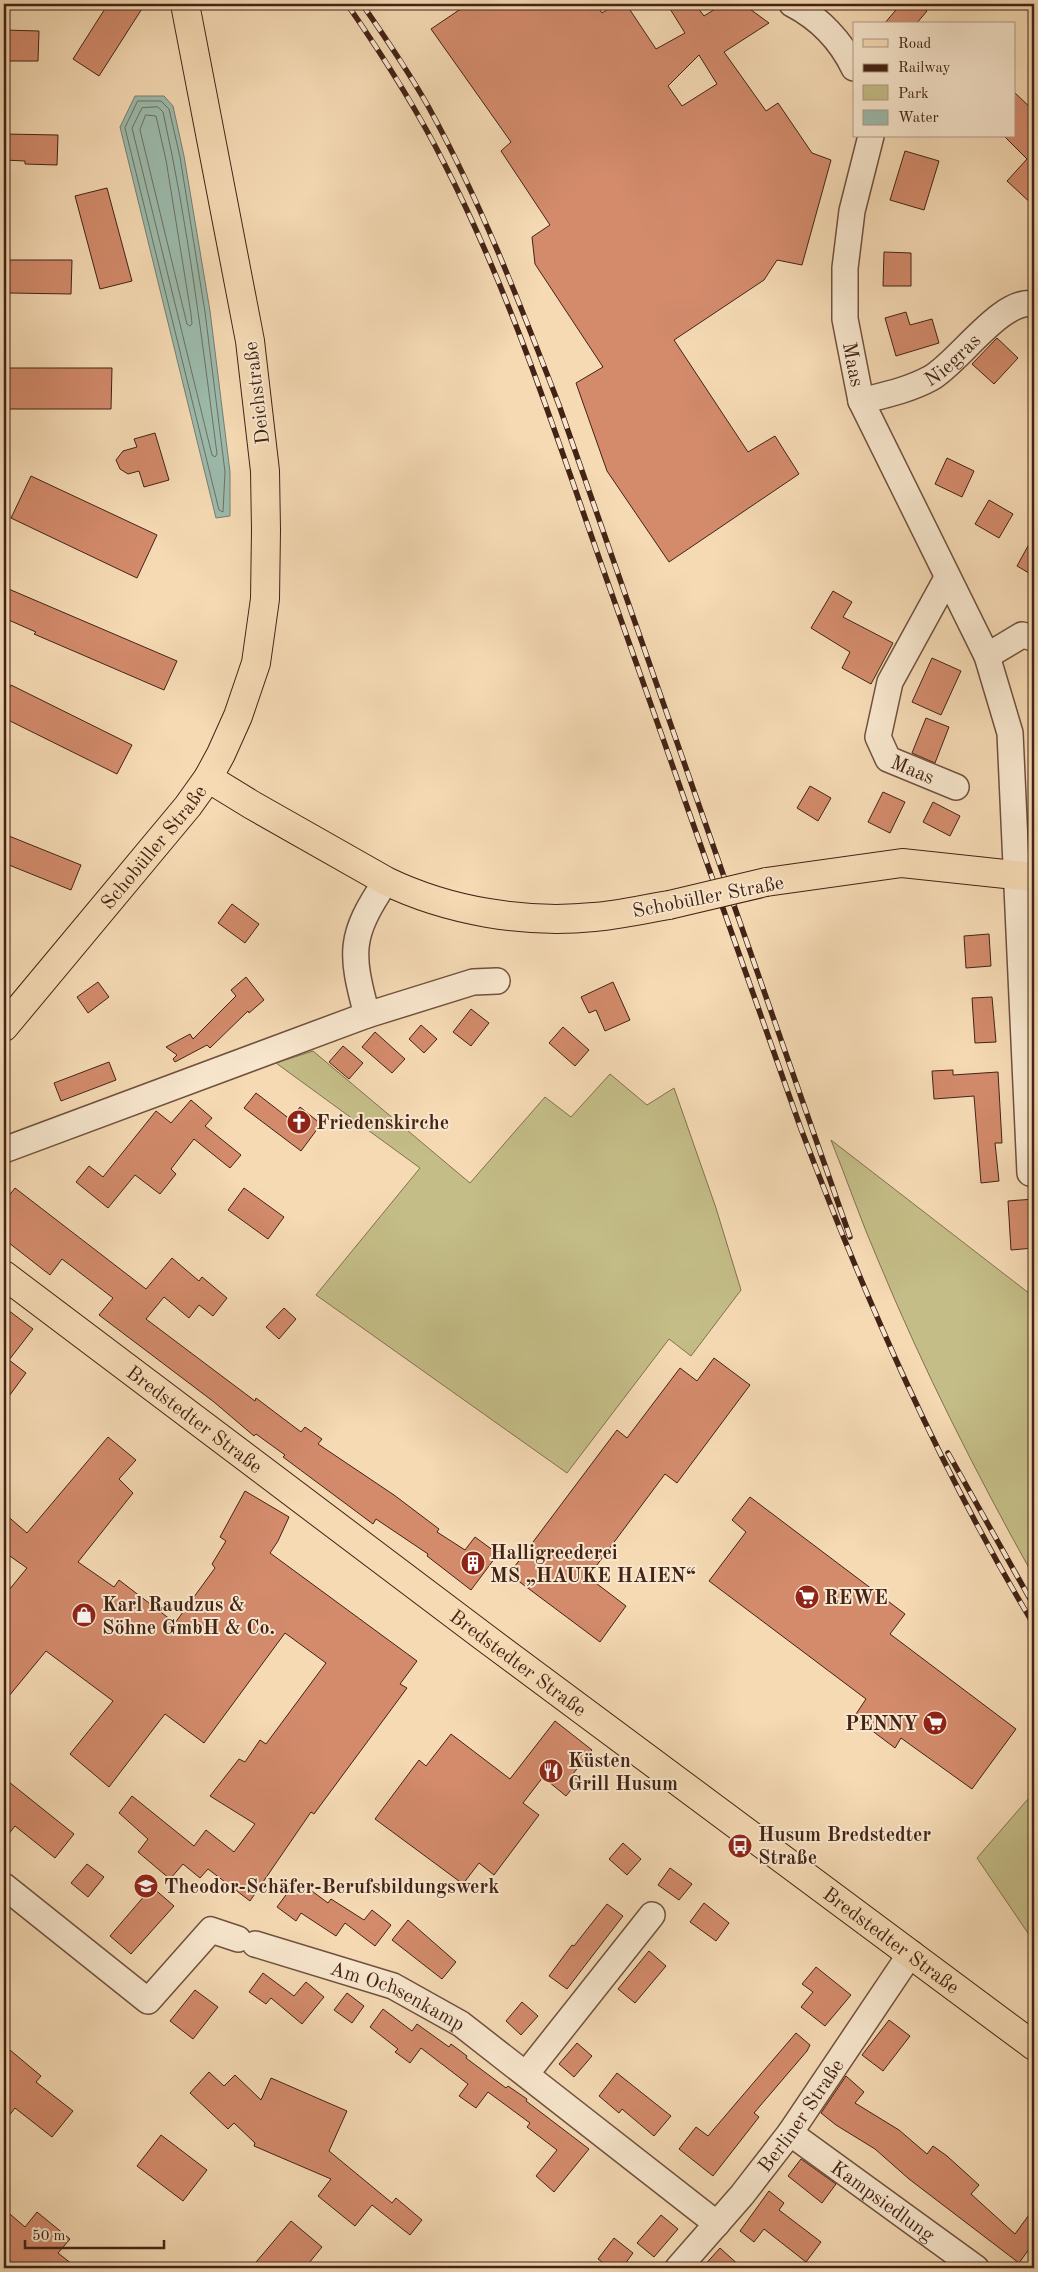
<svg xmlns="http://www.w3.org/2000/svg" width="1038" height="2272" font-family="'Old Standard TT',serif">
<rect width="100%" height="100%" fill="#f5dab4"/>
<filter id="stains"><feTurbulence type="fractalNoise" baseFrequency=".004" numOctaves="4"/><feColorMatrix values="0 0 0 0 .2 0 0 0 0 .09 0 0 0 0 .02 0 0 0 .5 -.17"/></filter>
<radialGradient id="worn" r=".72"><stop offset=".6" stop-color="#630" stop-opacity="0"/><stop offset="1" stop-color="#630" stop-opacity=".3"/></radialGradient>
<g fill="#c4bd87" stroke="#84704e">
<polygon points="313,1051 470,1183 545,1097 571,1117 610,1074 647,1105 674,1088 716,1208 741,1290 691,1356 669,1339 567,1473 316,1295 420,1168 276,1063"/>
<path d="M831,1140L1034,1297V1577C977,1475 923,1369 878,1260C861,1221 847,1180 831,1140Z"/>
<polygon points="1034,1792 1034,1942 977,1858"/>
</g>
<polygon fill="#9cbbad" stroke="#787e71" points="135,96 164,96 173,106 184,156 210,311 230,472 230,516 216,518 120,127"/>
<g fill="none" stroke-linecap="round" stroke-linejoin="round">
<g stroke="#706f62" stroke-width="1">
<polygon points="138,101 161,101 169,109 180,157 205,312 225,472 223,512 219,510 125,128"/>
<path d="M158,107L163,112C188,224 202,340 217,454L215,457L212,455L132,128L142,108Z"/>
<polygon points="146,115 156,116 166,160 191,314 192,324 190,326 187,324 140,130"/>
</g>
</g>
<g fill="#d38b6c" stroke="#432316" fill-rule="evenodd">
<polygon points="108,4 145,4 99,76 73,59"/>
<path d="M468,4H596L602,13L616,4H626L656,49L685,33L667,4H695L704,16L723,4H743L769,23L724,52L766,111L778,103L812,153L831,160L802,265L777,260L764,280L674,340L748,452L775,436L799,474L669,562L607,471L576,383L603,367L535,264L532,237L550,225L501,151L511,142L431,29ZM699,55L717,84L682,106L668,86Z"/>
<polygon points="901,4 918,4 927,11 916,24 884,24"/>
<polygon points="4,30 39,31 38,61 4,61"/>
<polygon points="1014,92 1034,111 1034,206 1007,181 1027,159 1004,136 1014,136"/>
<polygon points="4,134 58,135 57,165 25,164 25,161 4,160"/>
<polygon points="905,151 939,161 924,210 890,200"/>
<polygon points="107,188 132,281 100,289 75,196"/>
<polygon points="884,252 911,253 911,286 883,286"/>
<polygon points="9,260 72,260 71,294 9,293"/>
<polygon points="906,312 910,325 932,319 939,343 896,356 885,318"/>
<polygon points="997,338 1018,358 994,384 972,364"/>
<polygon points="4,368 112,368 111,409 4,409"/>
<polygon points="155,433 169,480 144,487 139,471 128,474 120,469 116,460 123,451 137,447 134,439"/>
<polygon points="947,458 974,471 962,497 935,484"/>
<polygon points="31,476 157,535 137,578 11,518"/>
<polygon points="989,500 1013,514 999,538 975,524"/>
<polygon points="1034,535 1034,576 1017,566"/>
<polygon points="4,587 177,661 164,690 34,634 36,632 4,618"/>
<polygon points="833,591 852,602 843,617 893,643 871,684 842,668 850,652 811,628"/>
<polygon points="932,658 961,671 941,715 912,702"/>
<polygon points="11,685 132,745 117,774 4,718 4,699"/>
<polygon points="926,718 949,727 935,763 912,753"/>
<polygon points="810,786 831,798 818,821 797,808"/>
<polygon points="883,792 905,802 890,833 868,822"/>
<polygon points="933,802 960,816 950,836 923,822"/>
<polygon points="4,834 81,865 71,890 4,863"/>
<polygon points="232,904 259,924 245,943 218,923"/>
<polygon points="989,934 991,966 966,968 964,936"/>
<polygon points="246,977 264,1000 249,1013 248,1011 210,1048 207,1045 175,1062 173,1059 177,1055 166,1047 190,1034 193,1039 236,996 231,990"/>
<polygon points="98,982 109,997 88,1013 77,997"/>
<polygon points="613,982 630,1020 605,1031 596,1010 589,1013 581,997"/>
<polygon points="992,997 996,1042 975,1043 972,998"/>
<polygon points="471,1009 489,1023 471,1046 453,1032"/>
<polygon points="421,1025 437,1039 424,1053 409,1039"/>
<polygon points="563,1027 589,1050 575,1066 549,1043"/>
<polygon points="375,1032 405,1059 392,1073 362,1047"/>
<polygon points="343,1046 363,1063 349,1079 329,1062"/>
<polygon points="109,1062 116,1080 61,1101 54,1083"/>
<polygon points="953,1070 953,1075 998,1072 1002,1143 995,1143 999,1181 981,1183 974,1096 934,1099 932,1071"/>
<polygon points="256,1093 291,1120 300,1107 321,1124 301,1151 244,1108"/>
<polygon points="191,1100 212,1118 205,1126 241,1155 230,1168 194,1139 171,1169 176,1174 160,1194 135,1175 108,1208 76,1182 89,1166 103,1177 156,1111 171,1123"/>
<polygon points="15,1188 146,1289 172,1258 199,1281 202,1277 227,1298 213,1316 199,1305 189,1318 164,1297 146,1319 255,1401 256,1398 301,1432 305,1427 322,1439 318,1444 394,1495 439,1529 437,1532 465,1550 475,1537 498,1554 471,1590 427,1556 428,1554 376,1519 373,1524 283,1457 285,1455 256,1434 254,1436 214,1402 99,1315 113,1298 62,1259 50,1275 4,1239 4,1202"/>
<polygon points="244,1188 284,1217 268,1239 228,1210"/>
<polygon points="1034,1199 1034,1248 1011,1250 1008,1201"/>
<polygon points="4,1307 33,1329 9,1360 26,1373 4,1403"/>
<polygon points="284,1308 296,1319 279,1339 266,1327"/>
<polygon points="714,1358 750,1385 677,1483 665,1474 588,1577 626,1606 600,1642 509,1574 617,1430 627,1438 680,1368 697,1381"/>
<polygon points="108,1437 136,1460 119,1479 133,1493 78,1562 114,1587 119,1580 175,1623 215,1568 212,1564 226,1541 220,1537 245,1491 289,1517 278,1541 270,1553 417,1661 400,1684 407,1688 314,1814 311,1812 250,1901 208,1869 200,1878 183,1864 170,1879 138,1852 148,1839 119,1813 132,1796 194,1846 206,1830 234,1852 255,1824 210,1796 239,1759 245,1762 260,1740 266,1744 326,1663 285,1633 204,1743 165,1714 109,1787 70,1754 113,1701 46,1651 4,1702 4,1596 27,1568 4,1552 4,1513 27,1533"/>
<polygon points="750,1497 905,1614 890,1634 1016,1729 972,1789 901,1738 895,1748 854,1717 866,1699 709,1581 746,1532 732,1520"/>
<polygon points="555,1721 592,1750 572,1775 579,1780 566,1796 543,1777 523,1803 539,1815 494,1875 479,1863 463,1884 375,1819 419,1760 426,1766 451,1734 510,1779"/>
<polygon points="4,1778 74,1834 55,1858 15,1826 4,1840"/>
<polygon points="623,1843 641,1859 627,1875 609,1859"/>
<polygon points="87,1864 104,1877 88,1897 71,1883"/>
<polygon points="670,1868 692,1884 679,1900 658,1885"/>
<polygon points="297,1880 328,1903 331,1899 364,1920 372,1910 391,1925 375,1946 345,1923 336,1936 301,1913 296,1921 277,1907"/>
<polygon points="152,1887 174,1906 131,1954 110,1936"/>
<polygon points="704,1903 729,1923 716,1941 690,1922"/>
<polygon points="607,1904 623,1916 567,1989 549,1976 572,1945 574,1946"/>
<polygon points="408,1920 456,1962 442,1979 392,1940"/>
<polygon points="649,1951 666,1966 635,2003 618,1989"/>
<polygon points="816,1967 851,1995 825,2026 801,2007 813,1992 802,1984"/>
<polygon points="263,1973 294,1996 306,1982 324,1997 302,2024 271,1998 266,2004 249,1992"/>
<polygon points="195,1990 218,2007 193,2039 170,2021"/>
<polygon points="347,1993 364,2006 352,2023 334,2010"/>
<polygon points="522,2002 538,2016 521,2035 506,2021"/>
<polygon points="383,2009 412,2031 417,2024 449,2047 451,2044 467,2056 466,2058 506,2088 508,2086 527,2099 526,2101 589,2149 554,2192 536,2176 557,2150 527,2127 530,2123 488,2092 476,2108 459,2096 468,2084 421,2048 410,2063 395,2052 398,2049 370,2027"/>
<polygon points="889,2020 910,2036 883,2071 862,2055"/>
<polygon points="796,2033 810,2045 807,2051 754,2113 759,2117 713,2176 679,2149 696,2127 708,2136"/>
<polygon points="577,2043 592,2056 574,2077 559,2064"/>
<polygon points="4,2045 41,2076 36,2082 73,2111 52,2137 15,2108 4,2122"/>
<polygon points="209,2072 224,2086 235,2075 261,2100 271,2078 347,2111 329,2151 392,2203 396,2198 422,2220 410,2235 372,2205 355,2226 318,2196 331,2179 254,2146 255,2143 234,2123 228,2129 190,2093"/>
<polygon points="617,2073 671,2116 654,2136 622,2109 619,2113 599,2096"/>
<polygon points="846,2076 864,2092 855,2103 899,2130 927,2154 933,2146 947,2156 979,2185 971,2194 1015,2234 1034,2208 1034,2242 1019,2263 909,2179 875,2149 836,2125 821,2113"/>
<polygon points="161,2135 207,2170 183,2201 137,2166"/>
<polygon points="801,2159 836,2184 822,2203 788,2176"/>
<polygon points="769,2191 784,2203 779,2210 821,2242 806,2262 764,2229 754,2242 740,2231"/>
<polygon points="4,2209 25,2227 37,2212 70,2239 58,2253 77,2268 4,2268"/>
<polygon points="661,2215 678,2229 654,2257 637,2243"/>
<polygon points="291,2221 322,2247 305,2268 251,2268"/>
<polygon points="614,2238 633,2253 622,2268 610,2268 598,2259"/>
<polygon points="720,2248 742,2268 702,2268"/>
</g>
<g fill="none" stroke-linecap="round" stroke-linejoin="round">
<defs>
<g id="minor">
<path d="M792,4C819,18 841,41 854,68"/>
<path id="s1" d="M871,136L852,211L845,268V319L861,401L987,656L1010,733L1030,1173"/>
<path id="s2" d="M861,401C885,395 909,390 931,378C959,362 1002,297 1034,304"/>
<path id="s3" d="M947,578L890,682L878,737L888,759L956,787"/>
<polyline points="987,656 1022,635 1034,638"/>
<polyline points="367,1015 473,982 497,981"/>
<path d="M4,1150L367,1015C350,952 349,936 386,881"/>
<polyline points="4,1886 148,2001 211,1930 238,1939"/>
<path id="s4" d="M255,1944L393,1986L461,2024L717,2224"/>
<polyline points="526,2074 652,1915"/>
<path id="s5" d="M790,2133L976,2268"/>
<path id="s6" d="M678,2268L742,2195L790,2133L911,1953"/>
</g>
<g id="major">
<path d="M208,778L252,805L386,881C448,911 525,924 594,917C619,915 644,909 669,905"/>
<polyline points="766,882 902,863 1034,877"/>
<path id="s7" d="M4,1027L188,806L208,778L221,754L238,716L256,663L265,599L266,530L265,471L250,341L185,4"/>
<path id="s8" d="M4,1275L484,1637L1034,2046"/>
</g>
</defs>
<use href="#minor" stroke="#70513e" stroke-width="28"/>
<use href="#major" stroke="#432316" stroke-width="30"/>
<use href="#minor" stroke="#f8e7ce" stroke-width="25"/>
<use href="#major" stroke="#f5dab4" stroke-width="28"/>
<defs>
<g id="rail">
<path d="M347,4C383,56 417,109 445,165C511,294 555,433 603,569C669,756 735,942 801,1129C866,1300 939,1468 1034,1625"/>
<path d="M362,4C385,37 408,71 428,106C481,202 520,304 559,405L850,1237"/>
<polyline points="948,1453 1034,1606"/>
</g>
</defs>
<use href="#rail" stroke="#432316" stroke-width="5.5"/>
<use href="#rail" stroke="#f8e7ce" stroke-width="4" stroke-dasharray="11" stroke-linecap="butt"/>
<defs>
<polyline id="major-bridge" points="669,905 766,882"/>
</defs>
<use href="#major-bridge" stroke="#432316" stroke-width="30" stroke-linecap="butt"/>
<use href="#major-bridge" stroke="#f5dab4" stroke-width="28"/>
</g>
<defs>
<symbol id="church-disc" viewBox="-11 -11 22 22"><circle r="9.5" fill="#8f2418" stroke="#f8e7ce"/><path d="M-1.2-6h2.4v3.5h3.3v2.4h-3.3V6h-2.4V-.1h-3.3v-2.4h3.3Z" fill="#fff"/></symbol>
<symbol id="building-disc" viewBox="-11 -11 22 22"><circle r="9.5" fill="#8f2418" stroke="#f8e7ce"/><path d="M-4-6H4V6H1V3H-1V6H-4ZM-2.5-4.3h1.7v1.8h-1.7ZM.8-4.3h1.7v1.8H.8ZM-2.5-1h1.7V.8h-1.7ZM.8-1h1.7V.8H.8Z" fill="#fff"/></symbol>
<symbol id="supermarket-disc" viewBox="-11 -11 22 22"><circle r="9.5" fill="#8f2418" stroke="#f8e7ce"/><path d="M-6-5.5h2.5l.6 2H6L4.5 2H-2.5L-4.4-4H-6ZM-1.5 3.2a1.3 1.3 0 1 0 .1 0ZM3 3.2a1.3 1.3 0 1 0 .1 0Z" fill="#fff"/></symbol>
<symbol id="shop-disc" viewBox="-11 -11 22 22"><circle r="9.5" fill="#8f2418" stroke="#f8e7ce"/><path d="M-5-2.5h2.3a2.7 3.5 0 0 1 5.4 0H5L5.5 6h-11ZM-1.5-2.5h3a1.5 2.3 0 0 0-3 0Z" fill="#fff"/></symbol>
<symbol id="restaurant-disc" viewBox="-11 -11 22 22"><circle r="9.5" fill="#8f2418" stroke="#f8e7ce"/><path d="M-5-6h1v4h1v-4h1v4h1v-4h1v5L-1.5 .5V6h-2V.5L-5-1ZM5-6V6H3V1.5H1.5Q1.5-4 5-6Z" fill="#fff"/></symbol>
<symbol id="bus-disc" viewBox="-11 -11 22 22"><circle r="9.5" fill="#8f2418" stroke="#f8e7ce"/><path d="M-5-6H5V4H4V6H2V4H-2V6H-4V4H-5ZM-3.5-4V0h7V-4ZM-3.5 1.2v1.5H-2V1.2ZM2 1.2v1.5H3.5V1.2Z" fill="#fff"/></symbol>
<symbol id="school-disc" viewBox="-11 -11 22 22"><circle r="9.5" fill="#8f2418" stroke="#f8e7ce"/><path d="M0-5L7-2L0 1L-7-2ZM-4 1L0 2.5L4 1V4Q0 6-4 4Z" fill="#fff"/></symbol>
</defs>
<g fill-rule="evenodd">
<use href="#church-disc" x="285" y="1108" width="28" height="28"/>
<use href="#building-disc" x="459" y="1549" width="28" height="28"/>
<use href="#supermarket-disc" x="793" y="1583" width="28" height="28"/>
<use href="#shop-disc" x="70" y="1601" width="28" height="28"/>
<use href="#supermarket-disc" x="921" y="1709" width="28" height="28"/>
<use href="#restaurant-disc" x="537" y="1757" width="28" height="28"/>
<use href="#bus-disc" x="726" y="1832" width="28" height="28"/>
<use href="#school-disc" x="132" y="1872" width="28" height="28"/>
</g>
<g text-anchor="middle" stroke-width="4" stroke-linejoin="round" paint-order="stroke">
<g font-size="20" fill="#432316" stroke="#f8e7ce">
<text dy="7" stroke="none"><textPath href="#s2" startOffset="102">Niegras</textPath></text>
<text dy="7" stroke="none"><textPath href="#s1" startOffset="232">Maas</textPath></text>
<text transform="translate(256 393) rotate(-97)" y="7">Deichstraße</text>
<text dy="7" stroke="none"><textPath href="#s3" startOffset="226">Maas</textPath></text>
<text dy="7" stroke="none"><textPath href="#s7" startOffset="234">Schobüller Straße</textPath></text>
<text transform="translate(708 896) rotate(-11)" y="7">Schobüller Straße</text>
<text dy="7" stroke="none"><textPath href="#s8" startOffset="239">Bredstedter Straße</textPath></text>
<text dy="7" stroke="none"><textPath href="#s8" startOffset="644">Bredstedter Straße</textPath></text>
<text dy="7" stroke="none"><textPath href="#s8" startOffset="1109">Bredstedter Straße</textPath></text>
<text dy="7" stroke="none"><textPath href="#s4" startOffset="152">Am Ochsenkamp</textPath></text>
<text dy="7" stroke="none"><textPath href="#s6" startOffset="196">Berliner Straße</textPath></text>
<text dy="7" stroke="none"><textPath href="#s5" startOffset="115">Kampsiedlung</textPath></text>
</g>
<g font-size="20" font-weight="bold" fill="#432316" stroke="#f8e7ce" text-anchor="start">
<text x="316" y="1129">Friedenskirche</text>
<text x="490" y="1559">Halligreederei<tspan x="490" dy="23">MS „HAUKE HAIEN“</tspan></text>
<text x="824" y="1604">REWE</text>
<text x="102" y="1611">Karl Raudzus &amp;<tspan x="102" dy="23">Söhne GmbH &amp; Co.</tspan></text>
<text x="918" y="1730" text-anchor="end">PENNY</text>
<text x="568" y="1767">Küsten<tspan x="568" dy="23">Grill Husum</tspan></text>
<text x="758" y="1841">Husum Bredstedter<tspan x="758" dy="23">Straße</tspan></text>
<text x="164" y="1893">Theodor-Schäfer-Berufsbildungswerk</text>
</g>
</g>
<rect width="1038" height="2272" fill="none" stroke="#f5dab4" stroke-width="20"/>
<rect x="5" y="5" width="1028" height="2262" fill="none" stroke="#432316" stroke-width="2.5"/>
<rect x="10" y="10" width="1018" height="2252" fill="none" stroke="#432316"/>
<rect x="853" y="22" width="162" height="115" fill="#f8e7ce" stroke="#b09984"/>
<rect x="863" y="39" width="25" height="8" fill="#f5dab4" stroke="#b09984"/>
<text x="898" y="48" font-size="15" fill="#432316">Road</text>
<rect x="863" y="64" width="25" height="8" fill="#432316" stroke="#b09984"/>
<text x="898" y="72" font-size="15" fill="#432316">Railway</text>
<rect x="863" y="85" width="25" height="15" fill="#c4bd87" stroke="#b09984"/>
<text x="898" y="98" font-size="15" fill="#432316">Park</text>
<rect x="863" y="110" width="25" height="15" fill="#9cbbad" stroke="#b09984"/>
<text x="898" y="122" font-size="15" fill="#432316">Water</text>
<path d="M25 2240v8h139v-8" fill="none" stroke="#432316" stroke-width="2.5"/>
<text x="32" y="2240" font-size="15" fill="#432316" stroke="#f8e7ce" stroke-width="4" paint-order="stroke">50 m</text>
<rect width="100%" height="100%" filter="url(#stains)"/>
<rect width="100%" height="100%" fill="url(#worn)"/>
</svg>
